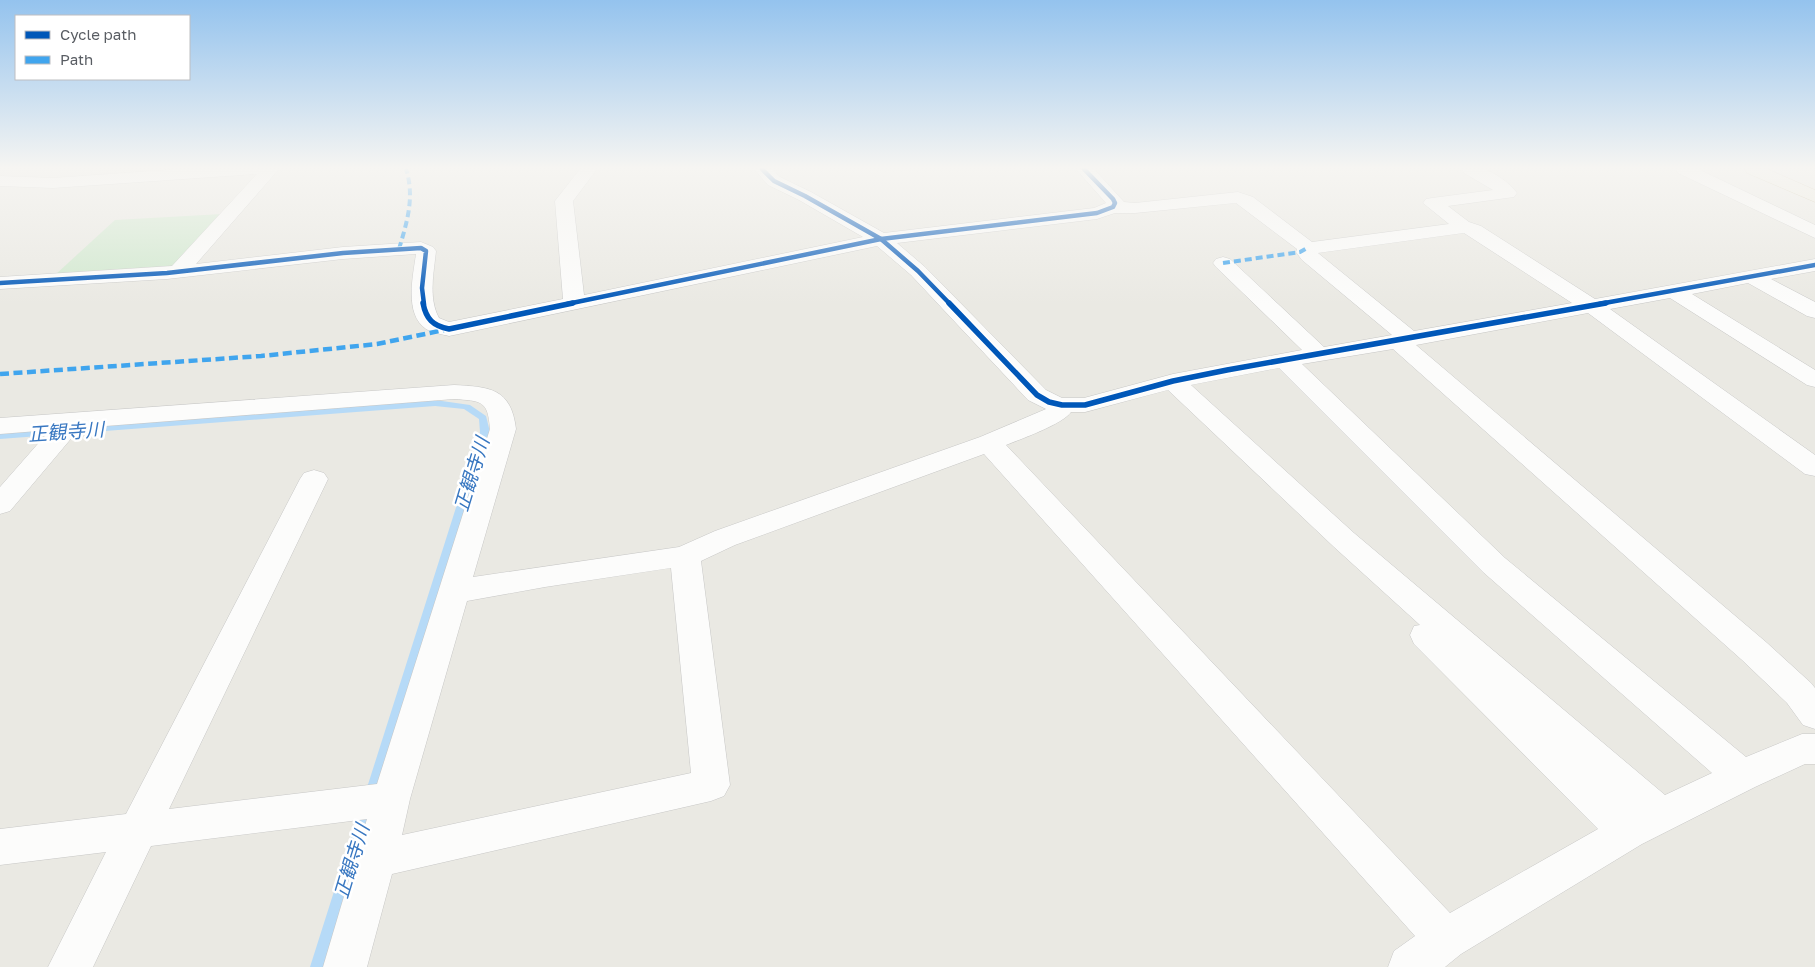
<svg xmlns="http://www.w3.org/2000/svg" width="1815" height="967" viewBox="0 0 1815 967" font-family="'Golos Text','Noto Sans JP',sans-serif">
	<rect width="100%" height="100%" fill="#eae9e3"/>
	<path fill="#d0e8ce" d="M222 214 178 265 167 269 55 275 115 220Z"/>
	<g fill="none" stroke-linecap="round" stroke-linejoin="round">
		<path fill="#b6daf7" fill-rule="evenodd" d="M435 400 470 405 486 416 490 432 326 967H310L480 432 479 419 464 409 435 406 0 439V433Z"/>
		<g stroke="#c7c7c6" stroke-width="1">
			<g id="minor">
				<path d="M181 169H279L196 264 343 247 421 242 433 247 436 251C434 272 428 298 439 318L449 322 563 299 555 201 580 169H597L573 201 584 295 863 237 799 200 768 185 754 169H772L780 177 811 192 884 233 1094 208 1106 203 1076 169H1094L1124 202 1135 203 1238 192 1253 197 1312 242 1449 224 1423 203 1426 199 1432 198 1493 190 1464 173 1462 169C1468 169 1477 168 1483 169 1494 172 1510 183 1517 193L1514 197 1448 206 1469 222 1481 226 1595 299 1815 259V271L1771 279 1815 302V318L1807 316 1748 283 1692 294 1815 370V387L1807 385 1670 298 1610 309 1815 455V476L1805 474 1588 313 1416 345 1766 642 1811 683 1815 688V729L1803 725 1787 703 1742 660 1393 349 1302 364 1505 558 1746 757 1802 734H1815V764H1805L1755 787 1642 844 1461 954 1445 967H1388L1394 951 1415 936 984 454 735 545 701 561 730 785 724 796 711 801 392 874 367 967H323L367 819 151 846 93 967H48L106 852 0 865V829L126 814 300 479 304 473 314 470 324 473 328 479 169 809 377 784 490 429C488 400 481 401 454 399L80 428 10 511 0 514V487L50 430 0 434V418L454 385C490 387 511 388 516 429L473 577 679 547 715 531 980 437 1046 409 1028 400 911 275 877 246 449 336C442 334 432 333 426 329 404 314 413 276 416 254L343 259 167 279 0 289V277L172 266 257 174 53 188 0 186V176L53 178ZM1236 203 1297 249 1296 252 1302 260 1392 335 1324 347 1230 259 1223 257 1216 259 1213 263 1216 267 1302 350 1173 374 1084 398H1062L1046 390 925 267 897 243 1097 219 1115 213H1135ZM1464 233 1572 303 1414 331 1318 253ZM1279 368 1483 572 1712 773 1665 795 1354 533 1191 385ZM1168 390 1334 547 1420 625 1414 626 1410 635 1414 644 1598 829 1450 913 1006 445C1021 439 1063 424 1071 412H1085ZM671 568 691 773 402 835 410 799 467 601 545 587Z"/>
				<path d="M1676 169H1698L1815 225V238L1678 173Z"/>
			</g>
		</g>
		<g stroke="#c2b490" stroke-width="1">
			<path id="highway" d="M1745 169H1767L1815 190V202L1747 173Z"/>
		</g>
		<use href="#minor" fill="#fcfcfb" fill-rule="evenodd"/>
		<use href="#highway" fill="#eeece0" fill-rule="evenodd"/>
		<g stroke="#40a5ee" stroke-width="4" stroke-dasharray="7 4" stroke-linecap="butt">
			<path d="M399 249C407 222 415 197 406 169"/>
			<path d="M1223 263 1300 252 1307 248"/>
		</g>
		<path stroke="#40a5ee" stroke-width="4.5" stroke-dasharray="9 4.5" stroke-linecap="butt" d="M0 374 261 356 377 344 444 330"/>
		<g stroke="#fff" stroke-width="6">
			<g id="cycleway-far1">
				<path d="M762 169 774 181 805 196 881 239 918 271 950 304"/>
				<path d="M0 283 167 273 343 253 421 248 426 251 422 288 424 304"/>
				<path d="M567 304 881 239 1097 213 1113 207 1115 203 1113 199 1084 169"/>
				<path d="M1599 304 1815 265"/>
			</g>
		</g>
		<g stroke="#fff" stroke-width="8">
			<g id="cycleway">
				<path d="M423 303C426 319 433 326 449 329L573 303"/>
				<path d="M949 303 1037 395 1049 402 1062 405H1085L1173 381 1227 370 1606 303"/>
			</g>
		</g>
		<use href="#cycleway-far1" stroke="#0057b8" stroke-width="4.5"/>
		<use href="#cycleway" stroke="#0057b8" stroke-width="5.5"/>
	</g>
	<linearGradient id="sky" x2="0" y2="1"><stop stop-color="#94c3ee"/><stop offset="0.55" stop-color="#f6f5f2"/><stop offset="1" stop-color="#f6f5f2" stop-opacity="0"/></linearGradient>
	<rect width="1815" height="305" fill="url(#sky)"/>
	<g text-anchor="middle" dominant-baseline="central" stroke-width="5" stroke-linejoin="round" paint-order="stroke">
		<g font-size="19" font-style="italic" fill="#3877c1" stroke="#fff">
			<text transform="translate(66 431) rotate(-4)">正観寺川</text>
			<text transform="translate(471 474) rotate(-73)">正観寺川</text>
			<text transform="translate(351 861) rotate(-73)">正観寺川</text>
		</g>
	</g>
	<rect x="15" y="15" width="175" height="65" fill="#ffffff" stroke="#bdbec1"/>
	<rect x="25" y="31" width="25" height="8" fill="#0057b8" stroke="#bdbec1"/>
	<text x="60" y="40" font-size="15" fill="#595d63">Cycle path</text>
	<rect x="25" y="56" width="25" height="8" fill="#40a5ee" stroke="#bdbec1"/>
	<text x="60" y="65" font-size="15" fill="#595d63">Path</text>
</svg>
